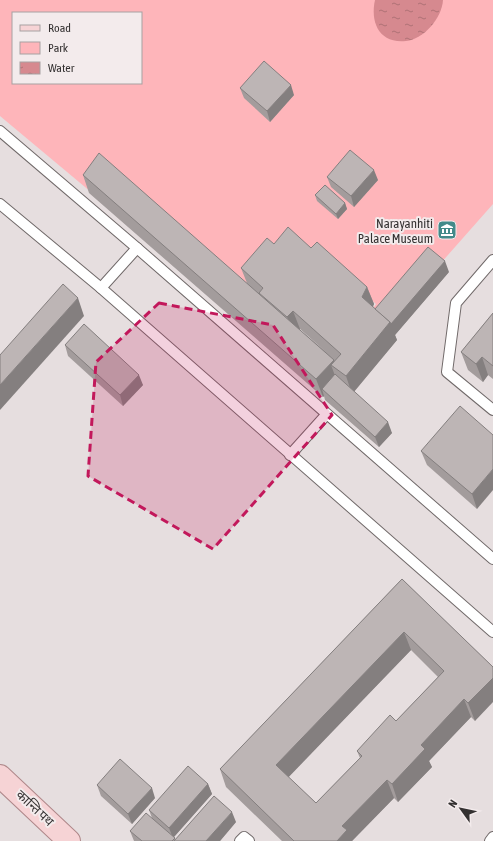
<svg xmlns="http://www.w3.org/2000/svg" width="493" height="841" viewBox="0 0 493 841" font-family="'Asap Condensed','Noto Sans Devanagari',sans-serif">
	<defs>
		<pattern id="water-ripples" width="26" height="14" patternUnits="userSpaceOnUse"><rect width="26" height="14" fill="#d6898f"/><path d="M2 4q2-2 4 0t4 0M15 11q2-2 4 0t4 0" fill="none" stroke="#ae7175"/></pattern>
	</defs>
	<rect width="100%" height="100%" fill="#e6dedf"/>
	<path fill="#feb5ba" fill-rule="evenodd" d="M0 0H493V204L440 264 375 321 369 314 376 304 325 259 249 285 91 192 0 116ZM13 13H141V83H13Z"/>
	<path fill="url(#water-ripples)" d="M375 0H443C442 18 424 39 406 41 379 44 370 22 375 0Z"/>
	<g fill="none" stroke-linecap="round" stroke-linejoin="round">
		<g stroke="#706969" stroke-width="12">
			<g id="service">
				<path d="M0 131 137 248 493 559"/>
				<path d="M0 204 101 288 493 632"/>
				<path d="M493 260 456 303 447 372 493 410"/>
				<path d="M101 288 137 248"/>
				<path d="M290 455 326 415"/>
				<path d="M240 841 244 837 249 841"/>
				<path d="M490 841 493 837"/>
			</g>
		</g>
		<g stroke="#ae8789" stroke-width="24">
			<path id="primary" d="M0 776 69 841"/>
		</g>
		<use href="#service" stroke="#fff" stroke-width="10"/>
		<use href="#primary" stroke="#f6d3d5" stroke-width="22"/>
	</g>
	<g fill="#a39c9c" fill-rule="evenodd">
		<path d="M240 88 294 95 270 122 244 98Z"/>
		<path d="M83 175 247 283 241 268 274 244 311 248 367 287 374 304 373 307 375 309 449 272 395 335 397 340 354 392 392 433 379 447 325 400 324 396 323 397 89 193ZM299 329H300L326 352Z"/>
		<path d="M327 177 378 180 354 207 331 187Z"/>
		<path d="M315 195 345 203 347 209 338 219 317 201Z"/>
		<path d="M493 313V379L488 375 483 382 468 370 461 352Z"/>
		<path d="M65 345 143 385 123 406 68 356Z"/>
		<path d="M493 435 477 509 427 465 421 451Z"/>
		<path d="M402 579 493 667 475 721 471 717 429 761 432 767 398 802 394 798 352 841H282L226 787 220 769ZM411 650 438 677 396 721 357 751 360 758 316 803 288 777Z"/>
		<path d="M208 784 212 794 174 837 175 839 236 822 220 841H134L130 831 152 818 149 810Z"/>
		<path d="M97 785 155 798 132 824 101 796Z"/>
	</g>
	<g fill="#847f7f">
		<path d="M291 85 294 95 270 122 267 111Z"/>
		<path d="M374 170 378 180 354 207 351 196Z"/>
		<path d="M345 203 347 209 338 219 336 214Z"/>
		<path d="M445 261 449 272 395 335 397 340 352 394 346 376 390 322Z"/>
		<path d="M367 287 374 304 368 315 362 297Z"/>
		<path d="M78 298 84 316 0 410V385Z"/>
		<path d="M293 311 300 329 294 335 287 317Z"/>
		<path d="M482 357 488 375 483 382 476 364Z"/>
		<path d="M334 360 338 370 331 365 337 381 322 389 324 396 323 397 316 379Z"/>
		<path d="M139 375 143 385 123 406 120 395Z"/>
		<path d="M388 422 392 433 379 447 375 437Z"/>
		<path d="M493 469V490L477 509 472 494Z"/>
		<path d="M404 632 411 650 283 783 276 765Z"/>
		<path d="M493 678V702L475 721 468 703Z"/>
		<path d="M464 699 471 717 429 761 432 767 398 802 392 784 421 745Z"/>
		<path d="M387 780 394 798 352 841H337L342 826Z"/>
		<path d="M208 784 212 794 173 838 169 828Z"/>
		<path d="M152 788 155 798 132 824 128 814Z"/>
		<path d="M232 812 236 822 220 841H206Z"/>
	</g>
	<g fill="#bdb5b5" stroke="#847f7f" fill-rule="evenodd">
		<path d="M264 61 291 85 267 111 240 88Z"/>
		<path d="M350 150 374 170 351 196 327 177Z"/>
		<path d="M99 153 334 360 316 379 83 175Z"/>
		<path d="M325 185 345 203 336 214 315 195Z"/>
		<path d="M288 227 311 248 317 242 367 287 362 297 390 322 346 376 331 365 341 354 293 311 287 317 259 293 263 288 241 268 267 238 274 244Z"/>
		<path d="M428 247 445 261 391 324 390 322 375 309Z"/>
		<path d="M63 284 78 298 0 385V355Z"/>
		<path d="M493 313V366L482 357 476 364 461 352Z"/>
		<path d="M84 324 139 375 120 395 65 345Z"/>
		<path d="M335 374 388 422 375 437 322 389Z"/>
		<path d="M460 406 493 435V469L472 494 421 451Z"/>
		<path d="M402 579 493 667V678L468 703 464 699 421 745 425 749 392 784 387 780 342 826 347 830 337 841H294L220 769ZM404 632 444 671 396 721 390 715 357 751 362 756 316 803 276 765Z"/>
		<path d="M120 759 152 788 128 814 97 785Z"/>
		<path d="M188 766 208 784 169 828 149 810Z"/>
		<path d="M214 796 232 812 206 841H174Z"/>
		<path d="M146 813 175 838 172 841H142L130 831Z"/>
	</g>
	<path fill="#c2185b" fill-opacity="0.2" stroke="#c2185b" stroke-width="3" stroke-dasharray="8 5" stroke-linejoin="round" d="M159 303 273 325 332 415 213 549 88 476 96 362Z"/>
	<defs>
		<g id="museum-square" transform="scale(1)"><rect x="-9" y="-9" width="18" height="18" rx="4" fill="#428a8a" stroke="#f3ebec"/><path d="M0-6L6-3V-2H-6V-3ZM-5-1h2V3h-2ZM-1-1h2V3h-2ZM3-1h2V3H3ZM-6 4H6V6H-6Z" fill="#fff"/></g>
	</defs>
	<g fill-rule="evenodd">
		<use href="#museum-square" x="447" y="230"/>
	</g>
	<g text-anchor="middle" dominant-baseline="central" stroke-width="4" stroke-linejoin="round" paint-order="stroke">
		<g font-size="13" fill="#343131" stroke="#f3ebec" text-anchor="end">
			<text x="433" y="223">Narayanhiti<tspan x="433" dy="15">Palace Museum</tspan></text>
		</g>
		<g font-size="13" fill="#343131" stroke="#f3ebec">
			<text transform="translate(35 808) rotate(43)">कान्ति पथ</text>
		</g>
	</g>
	<rect x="12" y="12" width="130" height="72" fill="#f3ebec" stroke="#a7a1a1"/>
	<rect x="20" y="25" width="20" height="6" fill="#f6d3d5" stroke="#a7a1a1"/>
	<text x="48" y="32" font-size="12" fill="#343131">Road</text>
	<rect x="20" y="42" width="20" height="12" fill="#feb5ba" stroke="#a7a1a1"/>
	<text x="48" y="52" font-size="12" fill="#343131">Park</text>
	<rect x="20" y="62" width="20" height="12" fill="url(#water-ripples)" stroke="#a7a1a1"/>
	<text x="48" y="72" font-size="12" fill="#343131">Water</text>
	<g transform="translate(461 809) rotate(303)" stroke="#f3ebec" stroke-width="3" paint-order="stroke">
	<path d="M0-3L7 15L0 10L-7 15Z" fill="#343131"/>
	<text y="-6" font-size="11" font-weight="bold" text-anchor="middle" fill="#343131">N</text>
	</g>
</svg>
